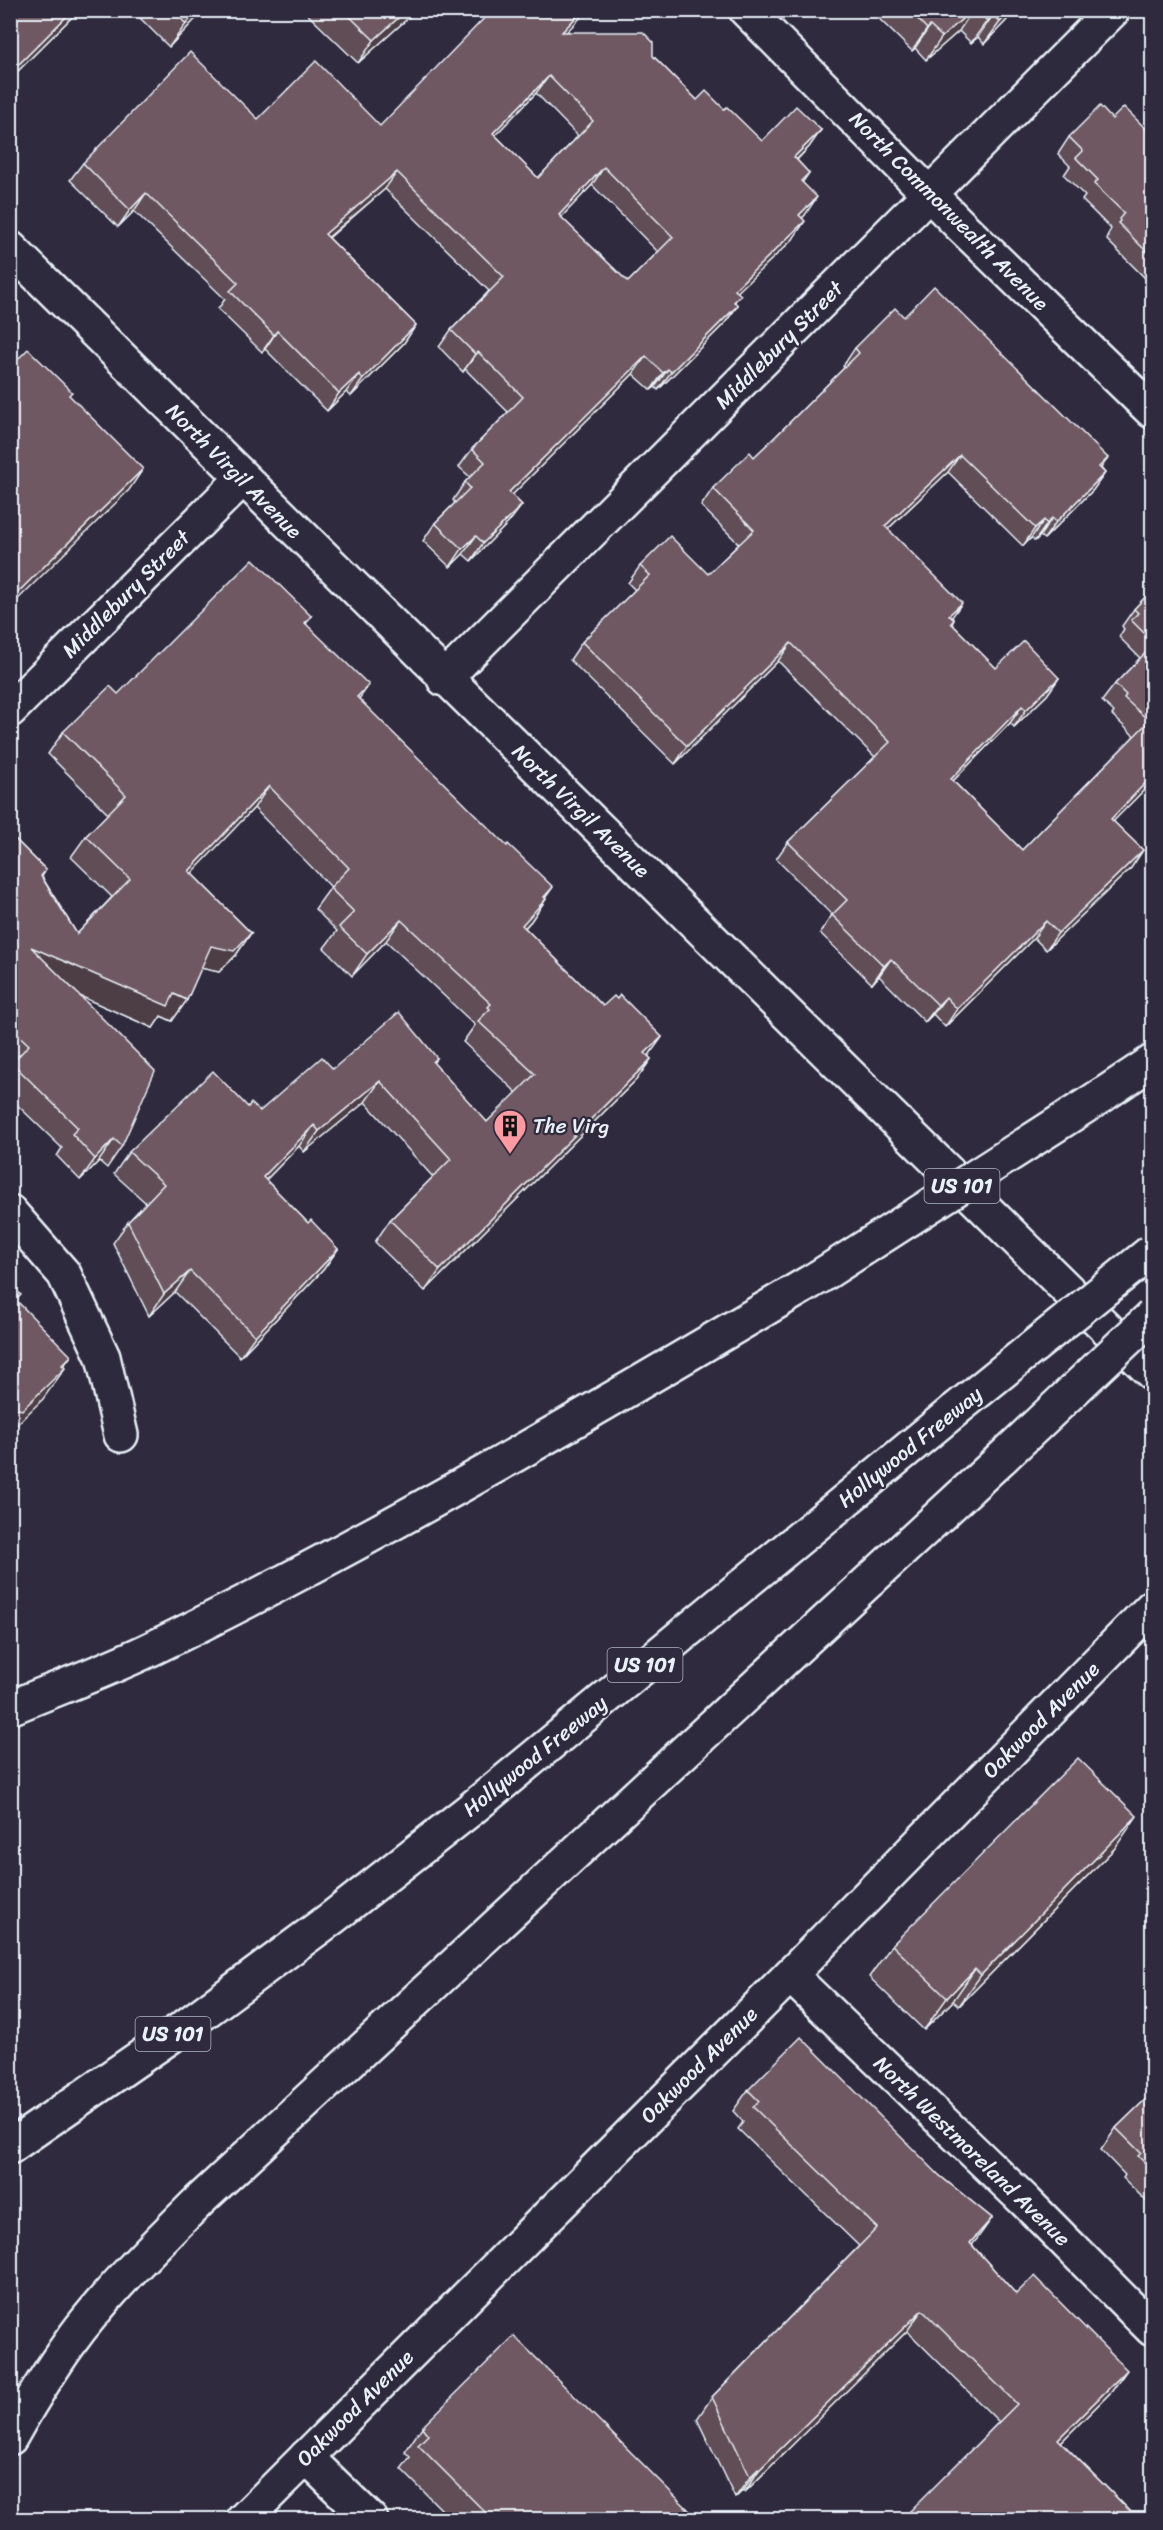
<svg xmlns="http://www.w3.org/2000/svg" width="1163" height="2530" viewBox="0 0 1163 2530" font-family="Sriracha,sans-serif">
	<rect width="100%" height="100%" fill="#2f2a3d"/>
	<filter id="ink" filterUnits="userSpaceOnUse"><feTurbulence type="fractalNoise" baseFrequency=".0167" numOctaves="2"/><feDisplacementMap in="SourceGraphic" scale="12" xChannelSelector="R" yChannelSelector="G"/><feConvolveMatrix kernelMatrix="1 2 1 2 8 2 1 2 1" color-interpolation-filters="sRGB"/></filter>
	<g filter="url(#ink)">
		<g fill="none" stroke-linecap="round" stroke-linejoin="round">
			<g stroke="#e8f1f8" stroke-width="38">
				<g id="minor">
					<path d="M746 10 959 224 1152 411"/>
					<path d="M444 679 1113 10"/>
					<path d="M10 710 242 479"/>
					<path d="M10 1212 64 1274 103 1357 121 1435"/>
					<path d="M790 1975 1025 2201 1152 2329"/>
					<path d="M306 2457 371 2520"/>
					<path d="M243 2520 790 1975 1152 1607"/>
				</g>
			</g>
			<g stroke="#e8f1f8" stroke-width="38">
				<path id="major" d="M10 248C389 625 772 998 1152 1373"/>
			</g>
			<g stroke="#e8f1f8" stroke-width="38">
				<g id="highway">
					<path d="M1104 1094 1152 1062"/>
					<path d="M10 1708C60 1687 111 1669 159 1645 386 1534 603 1405 819 1277"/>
					<path d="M10 2147 187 2025 332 1918 471 1809 955 1410"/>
					<path d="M10 2438C31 2401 54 2363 80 2329 116 2283 158 2242 199 2201L1003 1457"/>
				</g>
			</g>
			<use href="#minor" stroke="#2f2a3d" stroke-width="33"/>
			<use href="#major" stroke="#2f2a3d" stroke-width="33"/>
			<use href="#highway" stroke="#2f2a3d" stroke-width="33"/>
			<g stroke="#e8f1f8" stroke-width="38" stroke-linecap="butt">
				<g id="highway-bridge">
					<path d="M819 1277 1104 1094"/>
					<path d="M955 1410 1152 1251"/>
					<path d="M1003 1457 1152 1316"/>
				</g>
			</g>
			<use href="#highway-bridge" stroke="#2f2a3d" stroke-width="33"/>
		</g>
		<g fill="#604d54" stroke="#e8f1f8" stroke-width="1.5" fill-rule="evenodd">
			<path d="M10 10H79L10 79Z"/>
			<path d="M132 10H204L169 47Z"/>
			<path d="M303 10H417L358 63Z"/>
			<path d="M870 10H1014L1006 21 984 44 978 37 971 43 959 31 926 60 915 48 912 51Z"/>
			<path d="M567 32 653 56 697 100 724 109 762 141 821 130 809 147 797 160 809 173 802 183 805 215 802 218 793 239 737 292 735 303 738 305 725 323 658 390 655 387 651 390 633 374 512 495 522 505 509 522 471 561 463 554 450 567 423 541 435 523 455 503 453 500 465 482 470 477 459 467 472 449 508 412 465 369 463 372 439 347 451 330 489 291 385 189 329 238 416 325 404 343 351 396 346 392 327 411 265 349 262 352 218 309 225 299 134 211 118 227 70 180 83 163 258 119 380 126ZM536 93 578 136 538 178 495 135ZM592 185 658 252 628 282 561 217Z"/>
			<path d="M1112 119 1152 135V280L1149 282 1107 240 1108 237 1107 236 1111 229 1082 200 1085 196 1064 175 1070 166 1058 154 1069 137Z"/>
			<path d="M904 317 1108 458 1101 468 1105 473 1093 490 1044 539 1040 536 1035 541 1031 538 1023 546 948 472 888 529 954 620 952 624 996 668 1059 678 1047 695 1014 727 1010 723 953 781 1022 850 1134 736 1112 715 1114 712 1102 701 1115 684 1140 658 1119 637 1124 629 1122 626 1134 609 1152 590V799L1144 790 1113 821 1143 850 1131 868 1046 950 1034 938 945 1027 933 1014 925 1022 879 976 872 984 820 933 832 915 776 859 788 842 875 757 778 661 675 764 570 660 582 642 635 590 628 583 640 566 708 574 739 544 701 506 713 488 754 457 776 436 844 368 843 366 855 348Z"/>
			<path d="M311 616 306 624 359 699 546 899 531 921 525 928 603 1006 662 1037 648 1056 651 1059 636 1080 425 1291 375 1242 390 1220 433 1177 365 1102 304 1152 299 1146 266 1180 308 1223 338 1249 323 1270 240 1357 175 1292 149 1316 113 1243 128 1222 146 1203 114 1174 129 1152 248 1107 260 1111 333 1069 437 1058 433 1063 487 1122 517 1093 463 1042 475 1025 386 941 352 976 324 948 337 931 315 909 331 887 254 808 191 873 251 933 236 955 219 972 201 968 187 1000 172 1021 161 1016 153 1028 80 996 122 1146 107 1168 99 1161 80 1180 57 1156 62 1148 10 1098V834L46 870 42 877 77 934 112 897 71 857 86 836 108 814 48 754 63 732 118 694Z"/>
			<path d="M1115 1848 959 2006 953 2001 924 2030 869 1977 892 1945Z"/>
			<path d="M748 2090 940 2176 992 2218 972 2245 1016 2294 1112 2391 1061 2442 1139 2520H902L999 2422 907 2331 745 2492 743 2490 735 2498 697 2419 712 2397 859 2246 738 2129 743 2122 733 2111Z"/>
			<path d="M1152 2093V2201V2200L1148 2203 1123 2178 1125 2175 1101 2150 1116 2128Z"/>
			<path d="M422 2427 699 2520H452L401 2469 410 2457 405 2452Z"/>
		</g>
		<g fill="#4e3e45" stroke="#e8f1f8" stroke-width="1.5">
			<path d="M73 10H79L10 79V75L17 66Z"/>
			<path d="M198 10H204L169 47 186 24Z"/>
			<path d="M407 10H417L358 63 374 40Z"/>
			<path d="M583 10H588L549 50 562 32Z"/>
			<path d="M972 10H973L959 31 926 60 942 37Z"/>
			<path d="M1011 10H1014L1006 21 984 44 1000 22Z"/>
			<path d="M993 15 978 37 971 43 987 21Z"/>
			<path d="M930 26 915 48 912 51 927 29Z"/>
			<path d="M549 76 536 93 481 150 493 133Z"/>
			<path d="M821 130 809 147 782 174 794 157Z"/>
			<path d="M604 167 592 185 547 232 559 215Z"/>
			<path d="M397 172 385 189 312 251 325 234Z"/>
			<path d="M146 193 134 211 118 227 130 210Z"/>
			<path d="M817 197 805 215 787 233 799 215Z"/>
			<path d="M805 221 793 239 725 304 737 287Z"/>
			<path d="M738 305 725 323 658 390 671 372Z"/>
			<path d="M416 325 404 343 351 396 363 379Z"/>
			<path d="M277 331 265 349 262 352 274 335Z"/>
			<path d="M478 352 465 369 463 372 475 354Z"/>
			<path d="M646 356 633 374 497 510 509 492Z"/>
			<path d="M668 369 655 387 651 390 663 373Z"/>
			<path d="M359 374 346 392 327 411 339 393Z"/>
			<path d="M960 455 948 472 873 543 885 526Z"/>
			<path d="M143 469 129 490 10 607V600Z"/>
			<path d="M1105 473 1093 490 1044 539 1056 522Z"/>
			<path d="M522 505 509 522 471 561 483 543Z"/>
			<path d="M1052 518 1040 536 1035 541 1047 524Z"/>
			<path d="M1044 520 1031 538 1023 546 1035 528Z"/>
			<path d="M476 536 463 554 450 567 462 549Z"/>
			<path d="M962 603 950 620 949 615Z"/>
			<path d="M791 643 778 661 675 764 687 746Z"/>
			<path d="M1059 678 1047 695 1014 727 1026 710Z"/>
			<path d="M369 685 354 706 357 697Z"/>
			<path d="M1022 706 1010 723 938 796 951 779Z"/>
			<path d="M1152 776 1144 790 1099 836 1111 819Z"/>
			<path d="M269 786 254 808 174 892 189 871Z"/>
			<path d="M1143 850 1131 868 1046 950 1058 933Z"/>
			<path d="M553 887 538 908 546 899 531 921 507 946 522 925Z"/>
			<path d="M401 920 386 941 352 976 367 954Z"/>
			<path d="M1046 921 1034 938 945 1027 957 1009Z"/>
			<path d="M251 933 236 955 219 972 196 967 211 946Z"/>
			<path d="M31 947 174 994 187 1000 172 1021 161 1016 153 1028 16 968Z"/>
			<path d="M891 959 879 976 872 984 884 966Z"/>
			<path d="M946 997 933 1014 925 1022 938 1005Z"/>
			<path d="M662 1037 647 1058 645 1053Z"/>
			<path d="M651 1059 636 1080 425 1291 440 1270Z"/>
			<path d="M380 1081 365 1102 304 1152 319 1131Z"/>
			<path d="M314 1125 299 1146 248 1198 263 1177Z"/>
			<path d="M114 1139 99 1161 80 1180 95 1159Z"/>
			<path d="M338 1249 323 1270 240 1357 255 1336Z"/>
			<path d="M190 1271 175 1292 149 1316 164 1294Z"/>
			<path d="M71 1356 57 1375 65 1368 43 1399 10 1431 11 1412Z"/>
			<path d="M1137 1816 1115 1848 959 2006 981 1975Z"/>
			<path d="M975 1969 953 2001 924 2030 947 1998Z"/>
			<path d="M992 2218 977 2239 955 2265 970 2243Z"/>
			<path d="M922 2310 907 2331 745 2492 759 2470Z"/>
			<path d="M1127 2370 1112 2391 1043 2460 1058 2439Z"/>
			<path d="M758 2469 743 2490 735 2498 750 2477Z"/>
		</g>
		<g fill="#705962" stroke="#e8f1f8" stroke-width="1.5" fill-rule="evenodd">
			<path d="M10 10H73L17 66 10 60Z"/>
			<path d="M172 10H198L186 24Z"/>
			<path d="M343 10H407L374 40Z"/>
			<path d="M492 10H583L562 32H643L653 42V56L697 100 706 91 724 109 727 107 762 141 796 106 821 130 794 157 809 173 801 181 817 197 799 215 805 221 737 287 735 290 741 295 734 302 738 305 671 372 668 369 663 373 646 356 509 492 522 505 483 543 476 536 462 549 435 523 470 488 465 482 485 462 472 449 523 397 478 352 475 354 451 330 504 277 397 172 325 234 416 325 363 379 359 374 339 393 277 331 274 335 230 291 238 283 146 193 130 210 83 163 190 52 258 119 316 61 380 126ZM549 76 593 121 538 178 493 133ZM604 167 673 237 628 282 559 215Z"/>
			<path d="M909 10H972L942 37 930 26 927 29Z"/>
			<path d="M977 10H1011L1000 22 993 15 987 21Z"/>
			<path d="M1100 106 1112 119 1124 107 1152 135V257L1118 223 1120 221 1119 219 1124 213 1094 184 1098 180 1076 158 1083 151 1069 137Z"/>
			<path d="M934 286 1108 458 1099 467 1105 473 1056 522 1052 518 1047 524 1044 520 1035 528 960 455 885 526 962 603 949 615 954 620 951 623 996 668 1024 641 1059 678 1026 710 1022 706 951 779 1022 850 1149 721 1124 698 1126 695 1115 684 1152 646V776L1111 819 1143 850 1058 933 1046 921 957 1009 946 997 938 1005 891 959 884 966 832 915 847 900 788 842 890 742 791 643 687 746 582 642 650 575 640 566 670 536 708 574 754 530 713 488 750 452 754 457 776 436 859 353 855 348 895 308 904 317Z"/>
			<path d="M28 349 72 392 69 395 143 469 10 600V352L18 359Z"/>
			<path d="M253 559 311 616 305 623 369 685 357 697 507 846 508 844 553 887 544 897 546 899 522 925 603 1006 614 996 617 999 620 995 662 1037 645 1053 651 1059 440 1270 390 1220 451 1159 380 1081 319 1131 314 1125 263 1177 308 1223 311 1220 338 1249 255 1336 190 1271 164 1294 128 1222 164 1184 129 1152 213 1071 248 1107 251 1103 260 1111 322 1057 333 1069 399 1012 437 1058 433 1062 487 1122 535 1074 478 1021 490 1009 488 1007 491 1004 401 920 367 954 339 927 354 912 330 888 349 868 269 786 189 871 251 933 234 951 211 946 187 1000 174 994 168 1006 31 947 155 1071 122 1146 114 1139 95 1159 72 1134 78 1128 12 1063 29 1045 10 1027V834L46 870 41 876 77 934 130 879 86 836 126 795 63 732 110 686 118 694Z"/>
			<path d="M1152 590V641L1131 620 1138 613 1134 609Z"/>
			<path d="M10 1284 21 1295 16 1300 71 1356 62 1365 65 1368 22 1410 15 1408 11 1412Z"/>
			<path d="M1078 1758 1137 1816 981 1975 975 1969 947 1998 892 1945Z"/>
			<path d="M801 2037 940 2176 992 2218 970 2243 1016 2294 1034 2276 1127 2370 1058 2439 1139 2520H906L904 2517 1017 2404 922 2310 759 2470 758 2469 750 2477 712 2397 877 2228 753 2107 759 2101 748 2090Z"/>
			<path d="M1152 2093V2170L1138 2156 1141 2153 1116 2128Z"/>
			<path d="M514 2336 699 2520H493L418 2445 428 2435 422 2427Z"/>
		</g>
	</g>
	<defs>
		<g id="building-pin" transform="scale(1.725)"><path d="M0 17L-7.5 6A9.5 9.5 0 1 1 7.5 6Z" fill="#ff9aa2" stroke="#2f2a3d"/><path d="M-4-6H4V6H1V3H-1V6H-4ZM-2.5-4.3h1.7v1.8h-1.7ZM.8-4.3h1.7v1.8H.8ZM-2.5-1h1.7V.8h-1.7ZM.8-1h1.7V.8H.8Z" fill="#111"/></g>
	</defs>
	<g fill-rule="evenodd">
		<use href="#building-pin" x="510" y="1126"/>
	</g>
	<g text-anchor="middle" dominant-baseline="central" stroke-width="4.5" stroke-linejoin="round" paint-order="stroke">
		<g fill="#2f2a3d" stroke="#b0b5c0" stroke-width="1.5">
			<rect x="924.5" y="1169" width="75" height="34" rx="4.5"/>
			<rect x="607.5" y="1648" width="75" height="34" rx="4.5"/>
			<rect x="135.5" y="2017" width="75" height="34" rx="4.5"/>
		</g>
		<g font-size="20" font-weight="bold" fill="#e8f1f8">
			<text x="962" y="1186">US 101</text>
			<text x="645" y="1665">US 101</text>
			<text x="173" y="2034">US 101</text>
		</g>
		<g font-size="21" fill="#e8f1f8" stroke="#2f2a3d">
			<text transform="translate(949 211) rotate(45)">North Commonwealth Avenue</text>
			<text transform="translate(779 345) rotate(-45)">Middlebury Street</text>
			<text transform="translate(234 471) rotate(45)">North Virgil Avenue</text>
			<text transform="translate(126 594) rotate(-45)">Middlebury Street</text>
			<text transform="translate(581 811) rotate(44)">North Virgil Avenue</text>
			<text transform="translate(910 1447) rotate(-39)">Hollywood Freeway</text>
			<text transform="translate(1041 1720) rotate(-45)">Oakwood Avenue</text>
			<text transform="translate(535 1756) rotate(-39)">Hollywood Freeway</text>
			<text transform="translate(699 2065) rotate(-45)">Oakwood Avenue</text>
			<text transform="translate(972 2151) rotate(44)">North Westmoreland Avenue</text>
			<text transform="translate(355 2408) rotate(-45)">Oakwood Avenue</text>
		</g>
		<g font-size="21" fill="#e8f1f8" stroke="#2f2a3d" text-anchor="start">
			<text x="533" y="1126">The Virg</text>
		</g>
	</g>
	<rect width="1163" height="2530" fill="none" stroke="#2f2a3d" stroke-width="36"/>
	<rect x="18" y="18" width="1127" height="2494" fill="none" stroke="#e8f1f8" stroke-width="2" filter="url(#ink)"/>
</svg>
